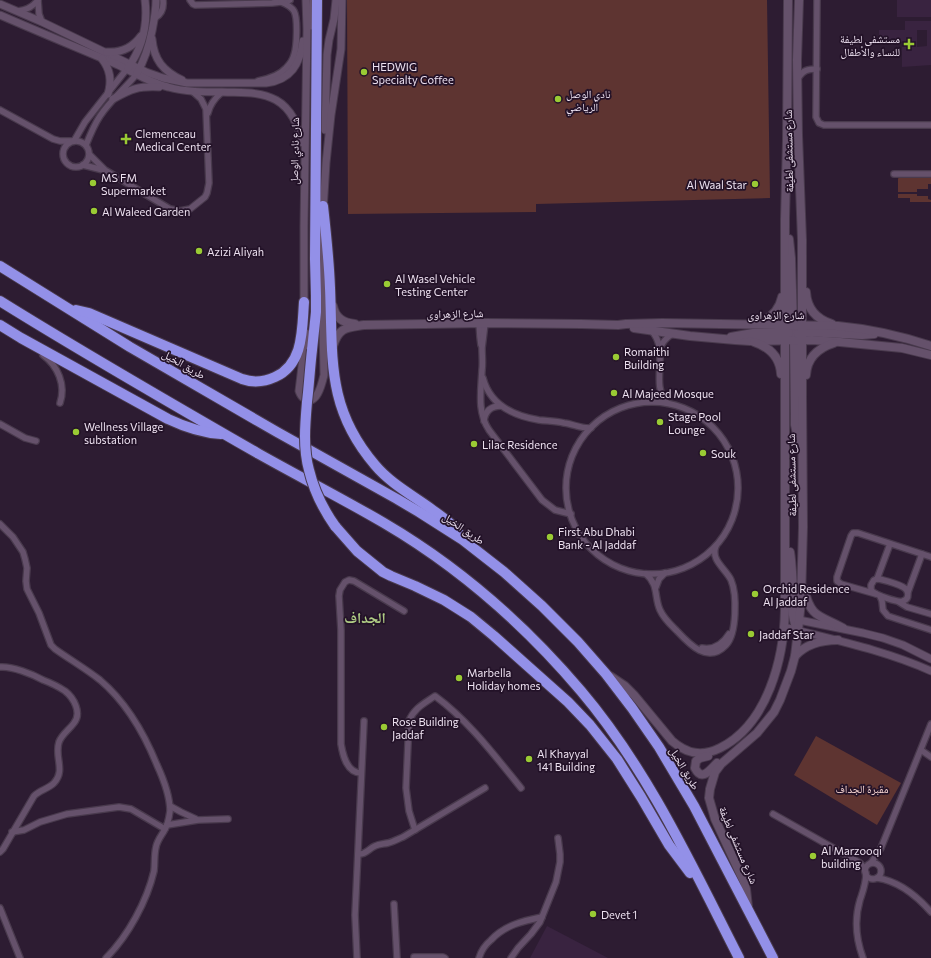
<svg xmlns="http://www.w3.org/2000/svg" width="931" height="958" viewBox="0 0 931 958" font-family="Commissioner,'Noto Naskh Arabic',sans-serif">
	<rect width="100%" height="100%" fill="#2d1c32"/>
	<g fill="#392340" fill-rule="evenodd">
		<rect x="897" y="0" width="34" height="17"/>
		<path d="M905 21H931V65L902 67V42H879V30H905ZM917 30H927V46L917 47Z"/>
		<path d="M547 926 608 958H530Z"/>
	</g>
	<g fill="#5e3431">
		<path d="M347 0H767L770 198 536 204V212L348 214Z"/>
		<path d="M931 176V184H928V189H917V192H898V179L899 177Z"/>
		<path d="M898 194H917V196H928V199L931 200V202H910V198H898Z"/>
		<path d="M816 736 901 783 877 825 794 775Z"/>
	</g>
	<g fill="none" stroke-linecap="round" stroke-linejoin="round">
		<g stroke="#493a4d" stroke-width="8">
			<g id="minor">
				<path d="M38 0 39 14 42 22"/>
				<path d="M190 0 193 4 195 5 272 3 281 2 290 0"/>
				<path d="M817 0 816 117 819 123 824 125H931"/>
				<path d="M18 11C27 10 33 7 38 0"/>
				<path d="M155 18C162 14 164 8 163 0"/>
				<path d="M798 78C803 70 808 69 817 69"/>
				<path d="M258 81C268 79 279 76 286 68 290 64 293 59 294 55 297 46 298 18 294 11 291 6 286 4 281 2"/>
				<path d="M0 110 53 139 60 141H72"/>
				<path d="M208 113C210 104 215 98 222 92"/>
				<circle cx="76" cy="154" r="13"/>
				<path d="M74 141 85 122 126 70"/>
				<path d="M86 145C90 135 94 125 100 116 110 101 124 89 136 75"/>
				<path d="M90 155 105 170 170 209 180 211 190 209 205 197 207 193 209 183 206 109 201 99 192 91"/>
				<path d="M83 165 103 170"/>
				<path d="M894 174H931"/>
				<path d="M479 323 480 337 481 345"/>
				<path d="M485 323C484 332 483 340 482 348 482 355 483 363 482 370 481 391 477 412 489 430L542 500 555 510 571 514"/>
				<path d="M651 330C671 351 649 383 667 403"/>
				<path d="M660 349C662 342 666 338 672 334"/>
				<path d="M43 355C58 366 66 385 60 403"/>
				<path d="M483 378C490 405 514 416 539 420 547 421 556 421 564 423 573 424 582 429 591 428"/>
				<circle cx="652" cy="488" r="86"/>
				<path d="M484 421C485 411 491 406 501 406"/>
				<path d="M0 424 25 438 36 441"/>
				<path d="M0 524 13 537 23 552 25 559 27 568 26 581 27 589 39 613 51 645 55 649C69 659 86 669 100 680 126 702 144 733 157 765 163 778 170 796 170 811 169 818 168 825 164 831 161 836 157 841 156 847 154 855 155 863 154 871 147 901 128 936 106 958"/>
				<path d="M646 574C659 585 654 597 660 610 664 619 671 625 677 631 690 645 708 664 726 645 737 634 737 594 731 580 726 569 710 560 716 546"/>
				<path d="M877 579H879C887 581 896 583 903 587 909 590 910 599 903 601 898 603 875 595 871 590V585L874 580Z"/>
				<path d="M877 579 890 544"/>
				<path d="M656 587 659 579 665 573"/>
				<path d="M908 592 922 554"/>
				<path d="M876 594 841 584 837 581V577L851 536 853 533H858L931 557"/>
				<path d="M880 596 882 601 883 610 888 616 931 630"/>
				<path d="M899 602 907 607 931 614"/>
				<path d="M702 648C714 650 723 644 729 634"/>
				<path d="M0 667C12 666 32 674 43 680 51 683 59 687 65 691 74 698 82 713 74 723 69 730 62 734 59 742 54 757 66 770 54 783 48 789 40 790 34 796L3 849 0 852"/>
				<path d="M921 750 931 757"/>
				<path d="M361 773C347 773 343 756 341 744V630L339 596 340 590 345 582 349 580 354 581 404 611"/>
				<path d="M170 806 181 812 196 819"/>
				<path d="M773 814 860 863 864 868 865 871"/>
				<path d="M167 825 198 820 228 819"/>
				<path d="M415 830 409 811 406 788 409 721C414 708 425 703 435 696 469 721 495 756 521 788"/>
				<path d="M12 832 24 830 40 822 67 814 119 807 131 809 165 829"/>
				<path d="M358 854C366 855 368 849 375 846 379 844 384 844 388 843 393 842 398 839 403 837L485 788"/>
				<circle cx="873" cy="871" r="8"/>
				<path d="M871 863 881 848 931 724"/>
				<path d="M877 878C899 881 916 895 931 912"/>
				<path d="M394 904 397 958"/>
				<path d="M0 908 20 958"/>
				<path d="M414 957H443L445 958"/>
				<path d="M357 958 355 915 364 721"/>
				<path d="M479 958C481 951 485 945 491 940 505 925 523 921 542 917"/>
				<path d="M511 958 518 948 531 934 540 922 556 882 560 862V854L558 838"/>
				<path d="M863 958C856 939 854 920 860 900 863 891 866 884 866 873"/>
			</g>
		</g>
		<g stroke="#493a4d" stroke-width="9">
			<g id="tertiary">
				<path d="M0 4 42 22 146 72 163 78 187 83H266C291 80 300 64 303 41"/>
				<path d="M0 15C39 32 78 48 118 65 135 73 150 83 168 87 185 92 204 92 222 92 241 93 259 91 276 100 292 109 298 126 303 143"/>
				<path d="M311 26 313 0"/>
				<path d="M152 39C154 60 163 71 182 80"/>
				<path d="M107 52C121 53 133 47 141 36"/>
				<path d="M102 59C110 69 112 81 108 94"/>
				<path d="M128 68C142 48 148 24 145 0"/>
				<path d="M137 73C145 59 149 46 152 31 154 21 156 11 156 0"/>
				<path d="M113 99C131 89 138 86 159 87"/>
				<path d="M325 130 327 55 329 40 334 19 336 0"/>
				<path d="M323 211 326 163 331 115 341 49 342 0"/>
				<path d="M304 305V226L307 29 306 0"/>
				<path d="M306 333 299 391C300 394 301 397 305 399 317 406 322 383 324 375L321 229"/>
				<path d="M794 619 863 633 883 638 903 645 931 659"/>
				<path d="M784 627C834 640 884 650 931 671"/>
			</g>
		</g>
		<g stroke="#493a4d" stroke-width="10">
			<g id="secondary">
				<path d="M789 239 791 258 793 322 795 329"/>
				<path d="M806 292C807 309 816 319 832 324"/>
				<path d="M333 306C335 318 344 323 355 324"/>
				<path d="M757 323C770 319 779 311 782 297"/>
				<path d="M785 325 791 332 794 340 795 415V425L798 439"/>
				<path d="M634 328 690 336 735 340 750 341 812 340 840 342 902 348 931 355"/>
				<path d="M798 334 805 332 862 335 874 334"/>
				<path d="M731 337 753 333H789"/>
				<path d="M754 342C769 347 780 357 781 374"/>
				<path d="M333 346C339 327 346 328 364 325L485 323 581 324 618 325 626 324 662 323 838 326C870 329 901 336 931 346"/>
				<path d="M806 375C807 358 818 348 834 343"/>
				<path d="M790 552C792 564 792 575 793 587 793 603 790 616 798 631"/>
				<path d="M804 589C811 619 820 615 843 628"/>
				<path d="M795 656C807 643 822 640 838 640"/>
				<path d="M610 676 625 686 634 695 672 741C687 754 702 757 720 748 768 724 784 658 785 609V219L787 140 788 0"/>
				<path d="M708 756 700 758 696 761 695 768C702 782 710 770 717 763"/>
				<path d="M748 907 746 889 744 882 715 819 709 798 710 789 715 772 721 764 757 733 774 712 780 700 791 671 795 656 798 631 801 601 803 527 802 395V240L798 135 797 60 799 0"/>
			</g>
		</g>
		<g stroke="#493a4d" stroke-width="12">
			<g id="motorway">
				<path d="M323 206C326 233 329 261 330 288 333 358 326 408 375 465 390 483 412 495 430 508 442 517 454 524 461 537"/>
				<path d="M0 266 130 347 277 432 397 499 419 512 463 540 504 572 542 606 578 642 606 674 632 708 659 747 694 806 773 958"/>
				<path d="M0 301C85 354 172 404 259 454 300 477 343 499 384 523 459 567 525 625 581 691 648 770 692 866 739 958"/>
				<path d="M76 310 89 313 242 379C253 383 264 382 275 377 304 364 302 329 304 302"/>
				<path d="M0 325 21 338 168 419C185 427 202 433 221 434"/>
				<path d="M312 350 316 312V296L315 259 317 0"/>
				<path d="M335 526 357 551 383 572 391 576 415 586 444 600 471 617 494 636 568 702 590 725 617 759 641 797 669 845 690 873"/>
			</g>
		</g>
		<use href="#minor" stroke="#65516b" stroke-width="5.5"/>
		<use href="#tertiary" stroke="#65516b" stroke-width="7"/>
		<use href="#secondary" stroke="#65516b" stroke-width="8"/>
		<use href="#motorway" stroke="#9390e8" stroke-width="10"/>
		<g stroke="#493a4d" stroke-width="12" stroke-linecap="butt">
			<path id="motorway-bridge" d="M312 350C310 367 309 385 307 402 305 425 303 448 309 470 314 491 323 509 335 526"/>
		</g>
		<use href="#motorway-bridge" stroke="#9390e8" stroke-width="10"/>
	</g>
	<g fill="#9acb34" stroke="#231228" stroke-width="1.5">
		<path d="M907 38h4v4h4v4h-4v4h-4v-4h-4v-4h4z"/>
		<circle cx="364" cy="72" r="4"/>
		<circle cx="558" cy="99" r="4"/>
		<path d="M124 133h4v4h4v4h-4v4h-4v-4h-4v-4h4z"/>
		<circle cx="93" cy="183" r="4"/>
		<circle cx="755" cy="184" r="4"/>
		<circle cx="94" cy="211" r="4"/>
		<circle cx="199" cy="251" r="4"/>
		<circle cx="387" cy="284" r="4"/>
		<circle cx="616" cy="357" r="4"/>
		<circle cx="614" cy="393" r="4"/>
		<circle cx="660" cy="422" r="4"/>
		<circle cx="76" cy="432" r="4"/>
		<circle cx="474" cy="444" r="4"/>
		<circle cx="703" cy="453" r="4"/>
		<circle cx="550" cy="537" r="4"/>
		<circle cx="755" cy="594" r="4"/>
		<circle cx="751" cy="634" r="4"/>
		<circle cx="459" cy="678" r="4"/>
		<circle cx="384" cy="727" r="4"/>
		<circle cx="529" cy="759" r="4"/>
		<circle cx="813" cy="856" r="4"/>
		<circle cx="593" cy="914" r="4"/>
	</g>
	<g text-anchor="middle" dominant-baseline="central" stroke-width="3.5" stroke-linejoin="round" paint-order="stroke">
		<g font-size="11" fill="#ede1f0" stroke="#231228" text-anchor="start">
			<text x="900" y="38" text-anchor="end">مستشفى لطيفة<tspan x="900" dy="13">للنساء والأطفال</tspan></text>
			<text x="372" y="66">HEDWIG<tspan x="372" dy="13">Specialty Coffee</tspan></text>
			<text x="566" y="93">نادي الوصل<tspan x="566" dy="13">الرياضي</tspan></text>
			<text x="135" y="133">Clemenceau<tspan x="135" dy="13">Medical Center</tspan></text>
			<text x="101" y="177">MS FM<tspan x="101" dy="13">Supermarket</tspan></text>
			<text x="747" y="184" text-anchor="end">Al Waal Star</text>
			<text x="102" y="211">Al Waleed Garden</text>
			<text x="207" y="251">Azizi Aliyah</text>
			<text x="395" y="278">Al Wasel Vehicle<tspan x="395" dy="13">Testing Center</tspan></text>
			<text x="624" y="351">Romaithi<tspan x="624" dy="13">Building</tspan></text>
			<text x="622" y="393">Al Majeed Mosque</text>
			<text x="668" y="416">Stage Pool<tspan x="668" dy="13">Lounge</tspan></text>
			<text x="84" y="426">Wellness Village<tspan x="84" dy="13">substation</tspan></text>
			<text x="482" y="444">Lilac Residence</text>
			<text x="711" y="453">Souk</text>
			<text x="558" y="531">First Abu Dhabi<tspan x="558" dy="13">Bank - Al Jaddaf</tspan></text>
			<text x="763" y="588">Orchid Residence<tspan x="763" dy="13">Al Jaddaf</tspan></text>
			<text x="759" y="634">Jaddaf Star</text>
			<text x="467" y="672">Marbella<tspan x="467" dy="13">Holiday homes</tspan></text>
			<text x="392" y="721">Rose Building<tspan x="392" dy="13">Jaddaf</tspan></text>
			<text x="537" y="753">Al Khayyal<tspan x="537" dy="13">141 Building</tspan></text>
			<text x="821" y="850">Al Marzooqi<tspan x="821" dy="13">building</tspan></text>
			<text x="601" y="914">Devet 1</text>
		</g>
		<g font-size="11" fill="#ede1f0" stroke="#231228">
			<text transform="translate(294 151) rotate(-89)">شارع نادي الوصل</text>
			<text transform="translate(788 151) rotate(-91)">شارع مستشفى لطيفة</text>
			<text transform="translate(455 313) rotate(-1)">شارع الزهراوى</text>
			<text x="776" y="314">شارع الزهراوى</text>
			<text transform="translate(184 364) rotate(30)">طريق الخيل</text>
			<text transform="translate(791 475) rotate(-91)">شارع مستشفى لطيفة</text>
			<text transform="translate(464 528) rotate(34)">طريق الخيل</text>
			<text transform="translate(685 768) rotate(59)">طريق الخيل</text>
			<text transform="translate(739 845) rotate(67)">شارع مستشفى لطيفة</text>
		</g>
		<g font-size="11" fill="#f8d6d2" stroke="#231228">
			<text x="862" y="788">مقبرة الجداف</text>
		</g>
		<g font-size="15" font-weight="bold" fill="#afcc84" stroke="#231228">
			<text x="365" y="617">الجداف</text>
		</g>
	</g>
</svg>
